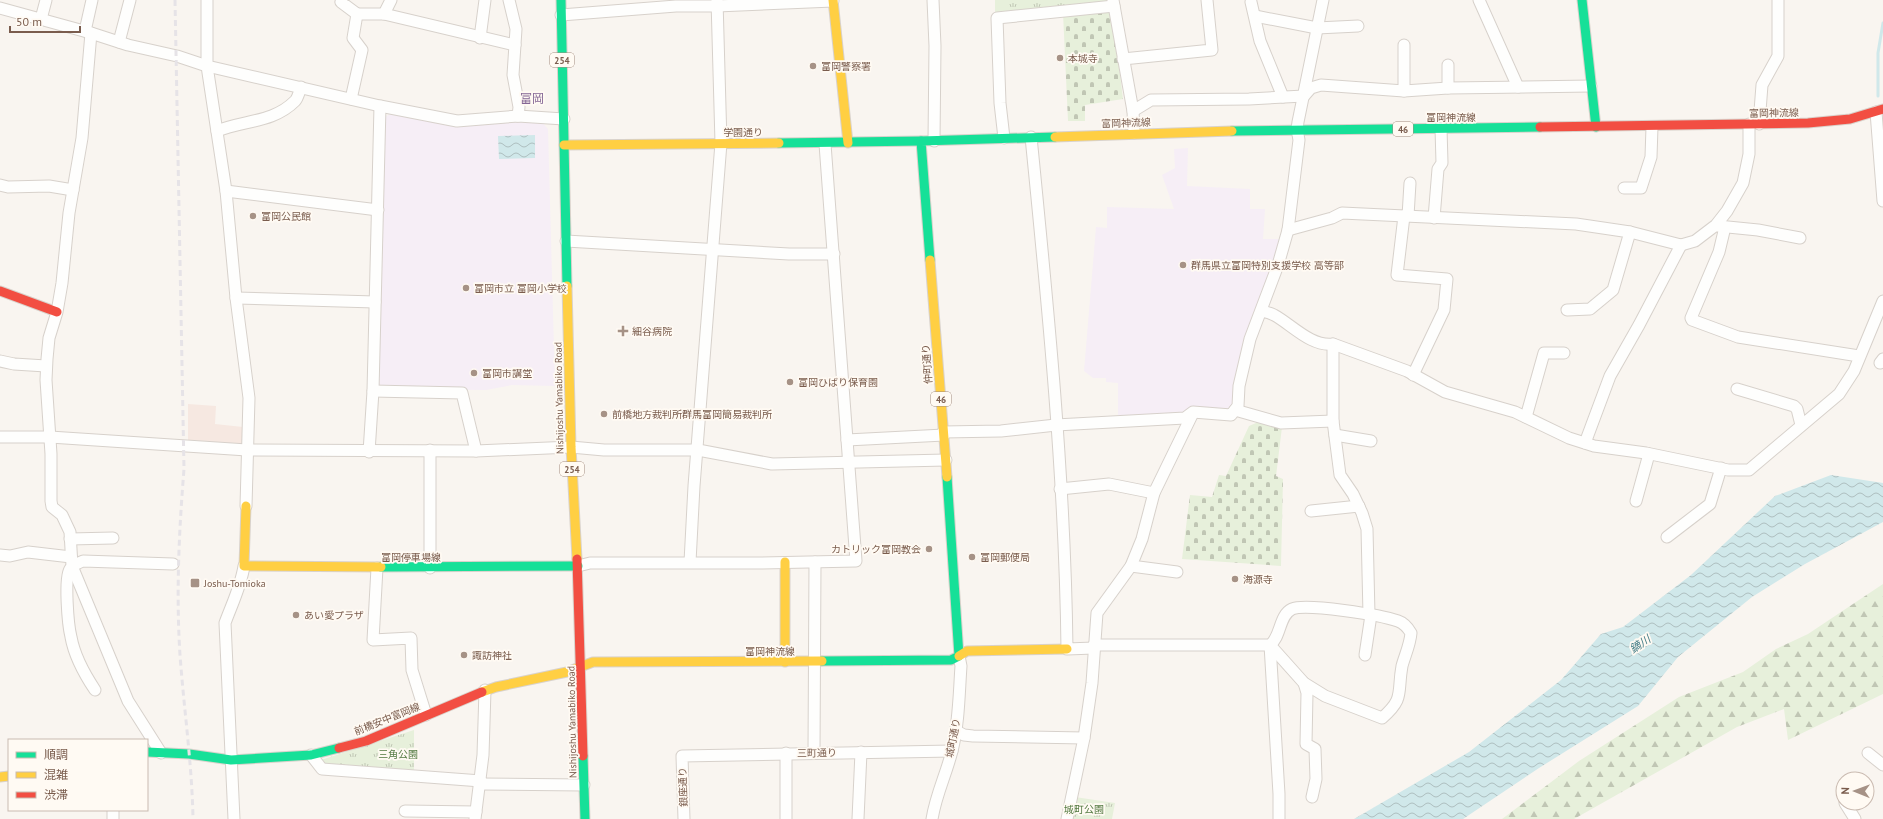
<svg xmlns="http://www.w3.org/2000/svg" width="1883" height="819" viewBox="0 0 1883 819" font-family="'PT Sans','Noto Sans JP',sans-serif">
	<defs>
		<pattern id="grass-tufts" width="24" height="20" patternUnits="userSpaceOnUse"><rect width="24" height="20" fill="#e7f0db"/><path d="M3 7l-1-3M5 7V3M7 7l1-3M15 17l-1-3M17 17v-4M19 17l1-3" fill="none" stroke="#c0c6b4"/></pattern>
		<pattern id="forest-firs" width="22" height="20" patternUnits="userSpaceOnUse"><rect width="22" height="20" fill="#e7f0db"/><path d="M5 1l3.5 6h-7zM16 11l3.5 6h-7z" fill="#c0c6b4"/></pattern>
		<pattern id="cemetery-stones" width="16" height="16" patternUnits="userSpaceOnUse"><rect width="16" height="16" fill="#e7f0db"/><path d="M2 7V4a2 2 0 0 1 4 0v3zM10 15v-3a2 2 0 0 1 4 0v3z" fill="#c0c6b4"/></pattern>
		<pattern id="water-waves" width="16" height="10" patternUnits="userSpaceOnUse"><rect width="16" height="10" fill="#d0e8ea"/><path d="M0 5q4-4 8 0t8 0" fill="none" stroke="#aebfc0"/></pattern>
	</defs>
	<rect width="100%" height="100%" fill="#f9f5f0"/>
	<path fill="#f6e8e1" d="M188 404 216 406 215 424 243 427V441L240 444 188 440Z"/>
	<g fill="#f6eef6">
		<path d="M392 113 540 120 548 129 555 386 512 385 486 390 377 389 385 117Z"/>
		<path d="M1188 148 1187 186 1250 189V209H1265L1263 239H1282L1236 397 1231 407 1227 410 1185 416 1118 421V383L1106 382V378H1093L1084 371 1096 227 1107 228V207L1174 209 1162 175 1175 168 1174 149Z"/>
	</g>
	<g fill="url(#grass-tufts)">
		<path d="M995 0H1108L1109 3 995 15Z"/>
		<path d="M414 730V772L327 767 321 760Z"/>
		<path d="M1075 797 1115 803 1112 819H1070Z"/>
	</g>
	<path fill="url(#forest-firs)" d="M1883 584V694L1788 740 1784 709 1737 727 1574 819H1502L1579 761 1679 697 1743 672 1776 649 1808 634Z"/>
	<g fill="url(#cemetery-stones)">
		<path d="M1112 9 1123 99 1085 105V121H1068L1063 13Z"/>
		<path d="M1257 419 1282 427 1276 476 1283 479 1281 566 1182 559 1190 495 1212 497 1219 475 1226 476 1249 426 1256 423Z"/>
	</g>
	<g fill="url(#water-waves)">
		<path d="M535 135V158L499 159 498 136Z"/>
		<path d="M1831 475 1883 483V522L1805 564 1752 597 1678 657 1638 706 1539 768 1463 819H1354L1469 752 1561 680 1601 634 1623 627 1691 575 1775 496Z"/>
	</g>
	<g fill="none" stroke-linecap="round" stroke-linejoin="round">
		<path stroke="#d0e8ea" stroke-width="3" d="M1878 96V53L1883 23"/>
		<g stroke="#d7d1cb" stroke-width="13">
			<g id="street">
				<path d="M207 0V66L380 106 457 121 518 116 564 119"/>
				<path d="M342 0 341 2 357 14 353 38 362 50 351 99"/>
				<path d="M509 0 516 29 513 75 519 107 518 116"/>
				<path d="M933 0 935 46 934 141"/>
				<path d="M1113 0 1133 111 1134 133"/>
				<path d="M1479 0 1518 87"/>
				<path d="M1251 2 1260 41 1283 97"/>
				<path d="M0 8 91 33 128 45 177 56 207 66 226 191 236 298 249 398 246 506"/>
				<path d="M357 14H384L515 45"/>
				<path d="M384 14 391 0"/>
				<path d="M561 15 676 6H717L833 1"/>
				<path d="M1255 16 1317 28 1358 26"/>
				<path d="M41 19 46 0"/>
				<path d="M85 31 92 0"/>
				<path d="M91 33 82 138 69 213 62 283 57 312 49 338 47 359 46 380 51 454V501L52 507 62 515 70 532 72 566 128 701 161 753"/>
				<path d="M480 38 485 0"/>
				<path d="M119 42 130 0"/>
				<path d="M1404 45V91"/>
				<path d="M1123 59 1212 50 1207 0"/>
				<path d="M1448 88V65"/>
				<path d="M1133 111 1151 100 1249 99 1304 96 1311 88 1321 85 1404 91 1448 88 1591 86"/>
				<path d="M1876 112 1883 201"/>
				<path d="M1759 124 1762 85 1778 56V0"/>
				<path d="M217 131C244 120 273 123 295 101 298 98 299 92 301 87"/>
				<path d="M1031 137C1048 307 1065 478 1067 649L1094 648"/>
				<path d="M1004 138 1000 103 997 18 1114 6"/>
				<path d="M0 185 8 187 49 186 73 190"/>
				<path d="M1624 188H1641L1651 157 1652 127"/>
				<path d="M226 191 378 210"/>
				<path d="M1404 216 1397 275 1447 279 1444 310 1413 375"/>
				<path d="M1408 216 1410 183"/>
				<path d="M1434 218 1438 169 1442 163 1441 128"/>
				<path d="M1718 226 1758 230 1800 238"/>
				<path d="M1725 227 1719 252 1691 318 1692 320 1738 337 1859 356"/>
				<path d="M1288 230 1332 218 1342 213 1576 224 1630 232 1681 245 1695 241 1716 225 1727 211 1743 183 1749 154V124"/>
				<path d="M566 241 789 254H834"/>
				<path d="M236 298 375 302"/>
				<path d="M1567 310 1590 309 1613 290 1630 232"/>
				<path d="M1262 311C1266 312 1270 313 1274 315 1291 324 1311 347 1333 344L1407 371 1445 392 1515 412 1569 438 1594 446 1646 453 1728 470H1749L1839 394 1854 371 1883 301"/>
				<path d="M1333 344V421L1340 475 1353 494 1362 513 1367 529 1369 615"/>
				<path d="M0 361 14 364 46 366"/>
				<path d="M1880 363 1883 359"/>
				<path d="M1737 389 1794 406 1797 409 1801 425"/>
				<path d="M373 391 462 393 476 451"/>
				<path d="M1235 410 1281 423 1333 421"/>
				<path d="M1526 417 1544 353H1564"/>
				<path d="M943 432 1001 431 1056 425 1185 418 1193 412 1231 415 1238 406 1239 386 1250 339 1278 265 1288 230 1299 140 1297 129 1298 122 1323 0"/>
				<path d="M1335 435 1371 441"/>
				<path d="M0 437H50L247 450 476 451 571 447 604 450H698L772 464 946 460"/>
				<path d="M847 440 944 435"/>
				<path d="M1585 443 1610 376 1639 325 1681 245"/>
				<path d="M369 452 373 391 380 106"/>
				<path d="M1060 489 1109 484 1154 493"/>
				<path d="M1636 501 1649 454"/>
				<path d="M1311 511 1359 506"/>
				<path d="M1667 537 1710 504 1721 468"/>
				<path d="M70 539 113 538"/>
				<path d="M0 555 10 556 28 552 71 557"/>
				<path d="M690 562 694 486 721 143 717 0"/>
				<path d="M578 566 590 563H762L856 561 825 144"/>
				<path d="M1131 566 1177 572"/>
				<path d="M377 568 373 640 411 638 412 670 426 715"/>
				<path d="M430 568V450"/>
				<path d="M1094 645H1270C1281 637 1279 615 1292 609 1306 603 1381 615 1398 621 1404 623 1408 628 1411 633 1410 645 1405 655 1402 666 1397 693 1405 698 1382 718L1325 696 1304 683 1270 645"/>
				<path d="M1270 645 1279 794V819"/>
				<path d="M1365 655 1371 615"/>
				<path d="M1304 683 1307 693 1306 744 1315 749 1316 779 1312 797"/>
				<path d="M95 690C85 675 74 654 71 637 68 625 64 578 70 569 73 565 78 563 83 561L173 564"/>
				<path d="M956 731 964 735 973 736 1084 738"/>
				<path d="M786 753V819"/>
				<path d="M814 753 815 562"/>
				<path d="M1868 753 1883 765"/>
				<path d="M311 755 322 769 481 781"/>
				<path d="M481 784 584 785"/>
				<path d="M1845 803 1855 819"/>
				<path d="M405 811 476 812"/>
				<path d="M113 819V810"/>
				<path d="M234 819 225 623C232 604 241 586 244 566"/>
				<path d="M475 819 483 755 485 690"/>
				<path d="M684 819 682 756 952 751"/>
				<path d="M858 819 861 752"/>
				<path d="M932 819C936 794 946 775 952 751 959 723 959 694 961 666L959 656"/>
				<path d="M1067 819 1084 738 1092 683 1097 613 1131 566 1142 539 1154 493 1193 413"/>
			</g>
		</g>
		<g stroke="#d9d2cb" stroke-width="11">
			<g id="fast">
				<path d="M561 0 567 286"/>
				<path d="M1582 0 1596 127"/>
				<path d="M1232 131 1540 127"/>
				<path d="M779 143 921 141"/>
				<path d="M930 260 921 141 1055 137"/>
				<path d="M381 567 578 566"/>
				<path d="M822 661 951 660 959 656 947 477"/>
				<path d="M147 752 189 754 231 760 311 755 339 748"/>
				<path d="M583 756 585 819"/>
			</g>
		</g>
		<g stroke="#d9d2cb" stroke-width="11">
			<g id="slow">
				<path d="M833 0 848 143"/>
				<path d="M1055 137 1232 131"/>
				<path d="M564 145 779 143"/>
				<path d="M930 260 947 477"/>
				<path d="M567 286 571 447 577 559"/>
				<path d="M246 506 244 566 381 567"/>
				<path d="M785 562V662"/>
				<path d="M959 656 967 651 1067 649"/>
				<path d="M482 692 496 687 567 672 593 662 822 661"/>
				<path d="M0 777 9 776"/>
			</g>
		</g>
		<g stroke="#d9d2cb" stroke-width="11">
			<g id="jam">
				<path d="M1540 127 1808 123 1850 119 1883 109"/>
				<path d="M0 291 57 312"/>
				<path d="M577 559 583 756"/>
				<path d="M339 748 366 741 482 692"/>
			</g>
		</g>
		<use href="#street" stroke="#fefefd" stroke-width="11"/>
		<use href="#fast" stroke="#16e098" stroke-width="9"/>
		<use href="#slow" stroke="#ffcf43" stroke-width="9"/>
		<use href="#jam" stroke="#f24e42" stroke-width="9"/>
		<path stroke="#e6e3e7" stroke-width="3" stroke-dasharray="6 4" stroke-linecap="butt" d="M175 0 184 469C179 531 176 593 180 655 184 710 192 764 193 819"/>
	</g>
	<g fill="#a69286" stroke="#fffaf3" stroke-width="1.5">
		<circle cx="1060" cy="58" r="4"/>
		<circle cx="813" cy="66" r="4"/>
		<circle cx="253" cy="216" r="4"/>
		<circle cx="1183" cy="265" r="4"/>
		<circle cx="466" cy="288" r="4"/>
		<path d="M621 325h4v4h4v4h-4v4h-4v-4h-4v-4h4z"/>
		<circle cx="474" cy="373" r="4"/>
		<circle cx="790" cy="382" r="4"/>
		<circle cx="604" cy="414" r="4"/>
		<circle cx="929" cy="549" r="4"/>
		<circle cx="972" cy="557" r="4"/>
		<circle cx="1235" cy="579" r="4"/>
		<rect x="190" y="578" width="10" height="10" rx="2"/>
		<circle cx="296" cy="615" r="4"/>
		<circle cx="464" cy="655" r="4"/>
	</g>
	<g text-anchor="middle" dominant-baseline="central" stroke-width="3.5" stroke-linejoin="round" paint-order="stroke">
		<g fill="#fffaf3" stroke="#a28b7f" stroke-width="1">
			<rect x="550" y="53" width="24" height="14" rx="3"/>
			<rect x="1393" y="122" width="20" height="14" rx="3"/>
			<rect x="931" y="392" width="20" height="14" rx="3"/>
			<rect x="560" y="462" width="24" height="14" rx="3"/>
		</g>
		<g font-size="9" font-weight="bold" fill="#7a5c4d">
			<text x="562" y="60">254</text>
			<text x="1403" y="129">46</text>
			<text x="941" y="399">46</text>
			<text x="572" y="469">254</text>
		</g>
		<g font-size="10" fill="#7a5c4d" stroke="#fffaf3" text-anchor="start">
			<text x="1068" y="58">本城寺</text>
			<text x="821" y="66">富岡警察署</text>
			<text x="261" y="216">富岡公民館</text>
			<text x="1191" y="265">群馬県立富岡特別支援学校 高等部</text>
			<text x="474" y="288">富岡市立 富岡小学校</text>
			<text x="632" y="331">細谷病院</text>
			<text x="482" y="373">富岡市講堂</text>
			<text x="798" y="382">富岡ひばり保育園</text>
			<text x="612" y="414">前橋地方裁判所群馬富岡簡易裁判所</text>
			<text x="921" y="549" text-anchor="end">カトリック富岡教会</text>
			<text x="980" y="557">富岡郵便局</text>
			<text x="1243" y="579">海源寺</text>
			<text x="204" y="583">Joshu-Tomioka</text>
			<text x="304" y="615">あい愛プラザ</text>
			<text x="472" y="655">諏訪神社</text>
		</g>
		<g font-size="10" fill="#7a5c4d" stroke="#fffaf3">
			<text transform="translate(1774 113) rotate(-1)">富岡神流線</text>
			<text x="1451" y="117">富岡神流線</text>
			<text transform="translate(1126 123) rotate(-2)">富岡神流線</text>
			<text x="743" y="132">学園通り</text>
			<text transform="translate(927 364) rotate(-94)">仲町通り</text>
			<text transform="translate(559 398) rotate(-91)">Nishijoshu Yamabiko Road</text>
			<text x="411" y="557">富岡停車場線</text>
			<text x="770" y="651">富岡神流線</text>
			<text transform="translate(387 719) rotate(-22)">前橋安中富岡線</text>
			<text transform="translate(572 722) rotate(-91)">Nishijoshu Yamabiko Road</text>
			<text transform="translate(953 738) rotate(-79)">城町通り</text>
			<text transform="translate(817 753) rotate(-1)">三町通り</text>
			<text transform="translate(683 787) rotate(-92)">銀座通り</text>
		</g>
		<g font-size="10" fill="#537a41" stroke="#fffaf3">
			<text x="398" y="754">三角公園</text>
			<text x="1084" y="809">城町公園</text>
		</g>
		<g font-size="11" font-style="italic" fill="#437c86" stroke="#fffaf3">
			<text transform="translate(1640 644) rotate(-34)">鏑川</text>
		</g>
		<g font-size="12" fill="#846695" stroke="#fffaf3">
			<text x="532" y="98">富岡</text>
		</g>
	</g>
	<rect x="8" y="739" width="140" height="72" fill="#fffaf3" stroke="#cabbb1"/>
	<rect x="16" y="752" width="20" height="6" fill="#16e098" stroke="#cabbb1"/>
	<text x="44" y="759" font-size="12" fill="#7a5c4d">順調</text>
	<rect x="16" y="772" width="20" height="6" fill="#ffcf43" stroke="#cabbb1"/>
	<text x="44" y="779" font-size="12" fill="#7a5c4d">混雑</text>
	<rect x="16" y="792" width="20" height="6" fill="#f24e42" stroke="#cabbb1"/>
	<text x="44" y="799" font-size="12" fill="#7a5c4d">渋滞</text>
	<g transform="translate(1855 791) rotate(271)"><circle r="19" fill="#fffaf3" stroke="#cabbb1"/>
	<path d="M0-3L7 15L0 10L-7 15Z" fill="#a69286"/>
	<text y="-6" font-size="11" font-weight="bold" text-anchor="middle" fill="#7a5c4d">N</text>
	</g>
	<path d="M10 26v6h70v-6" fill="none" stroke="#7a5c4d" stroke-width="2"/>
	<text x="16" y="26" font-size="12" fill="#7a5c4d" stroke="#fffaf3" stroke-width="3" paint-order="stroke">50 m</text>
</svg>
